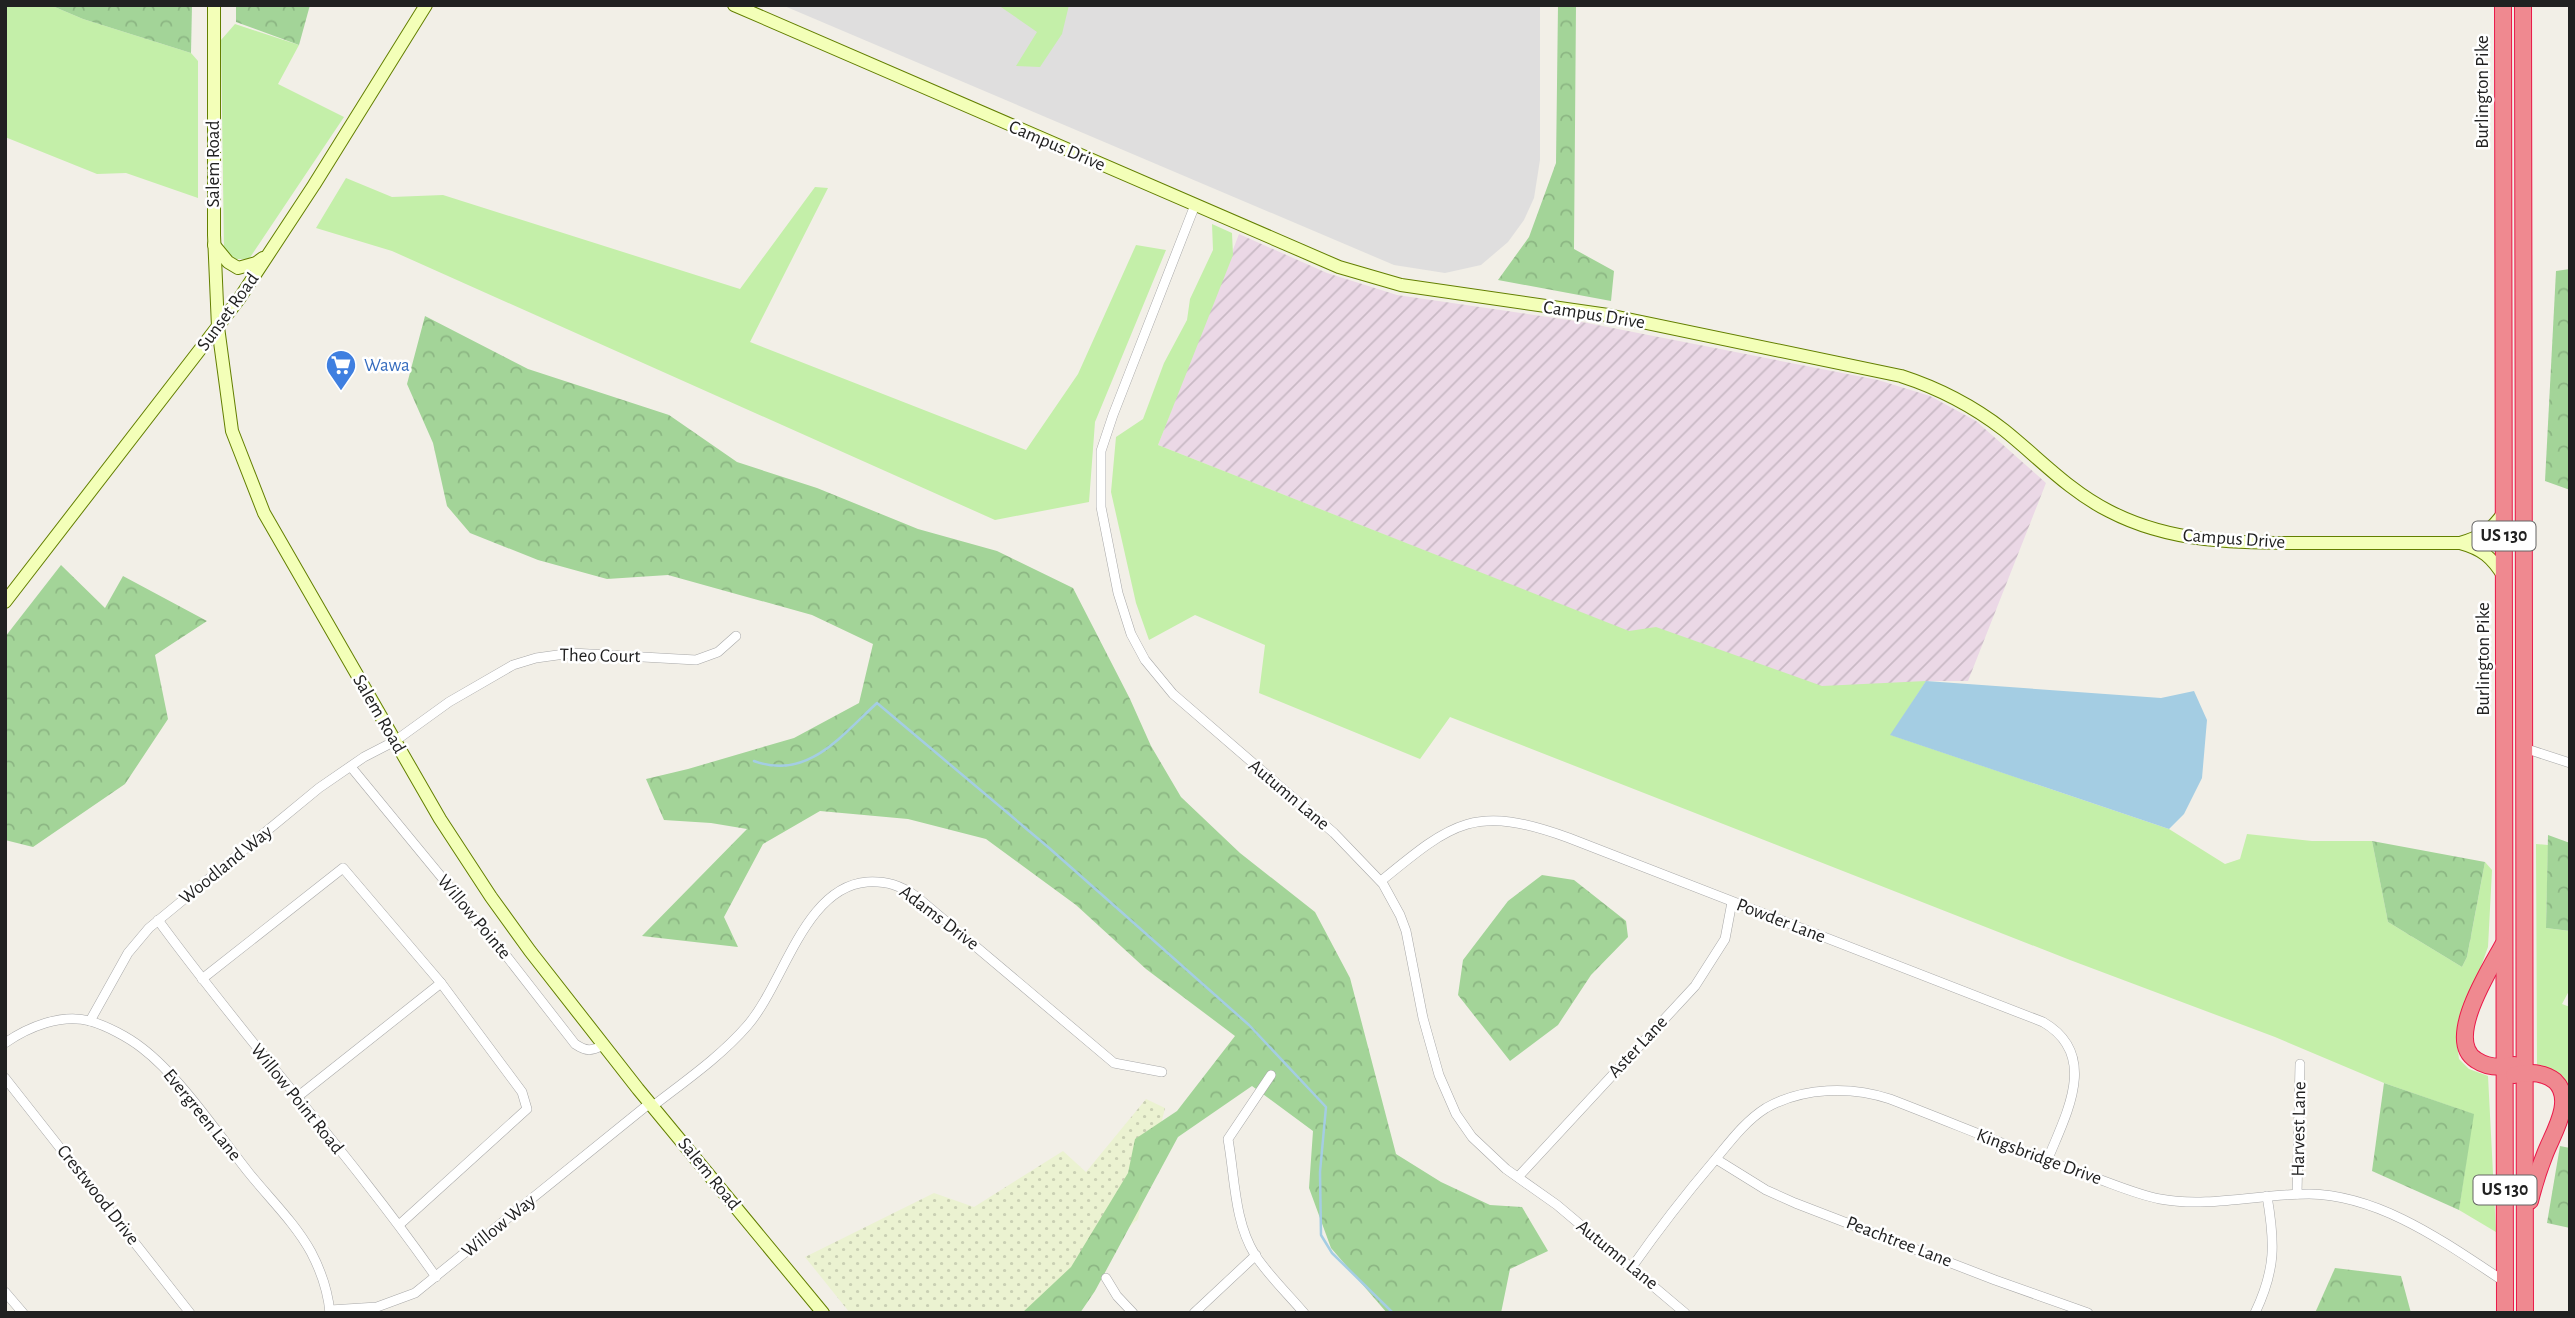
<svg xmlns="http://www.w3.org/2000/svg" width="2575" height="1318" viewBox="0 0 2575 1318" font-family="'Alegreya Sans',sans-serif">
	<defs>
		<pattern id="industrial-furrows" width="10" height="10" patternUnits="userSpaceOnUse" patternTransform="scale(1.75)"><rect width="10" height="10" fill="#ebd8e6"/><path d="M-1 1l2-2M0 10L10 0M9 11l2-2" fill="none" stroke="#c9b9c5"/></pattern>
		<pattern id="farmland-dots" width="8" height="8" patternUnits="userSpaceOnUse" patternTransform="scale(1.75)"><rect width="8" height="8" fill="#ebf2d1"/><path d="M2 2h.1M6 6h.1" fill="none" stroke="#c9cfb3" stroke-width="1.8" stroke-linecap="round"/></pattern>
		<pattern id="forest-crowns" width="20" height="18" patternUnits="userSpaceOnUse" patternTransform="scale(1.75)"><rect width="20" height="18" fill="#a3d498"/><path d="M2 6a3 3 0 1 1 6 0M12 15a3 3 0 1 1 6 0" fill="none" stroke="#8cb683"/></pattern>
	</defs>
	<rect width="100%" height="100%" fill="#f2efe7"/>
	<path fill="#dfdede" d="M782 5H1540V160L1534 198 1524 220 1508 242 1481 265 1445 273 1394 265Z"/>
	<path fill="url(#industrial-furrows)" d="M1239 234 1327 273 1397 295 1582 322 1878 380 1930 396 1976 421 2046 483 1968 681H1926L1890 735 1158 445Z"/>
	<path fill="url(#farmland-dots)" d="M1146 1099 1165 1108 1138 1219 1029 1313H850L805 1257 934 1193 974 1207 1063 1151 1086 1172Z"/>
	<g fill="#c4efa9">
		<path d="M5 5H50L83 19 191 53 198 61V198L126 173 97 174 5 137Z"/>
		<path d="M998 5H1069L1062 34 1040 67 1016 66 1037 32Z"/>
		<path d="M235 24 299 45 278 84 344 117 249 259H236L224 251 221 40Z"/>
		<path d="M346 178 392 197 443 195 740 289 815 187 828 188 750 342 1026 450 1078 374 1136 245 1166 250 1095 422 1089 502 995 520 392 251 316 228Z"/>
		<path d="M1212 224 1232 233 1233 255 1158 445 1629 631 1656 627 1822 686 1926 681 1891 735 2169 829 2225 864 2240 859 2247 834 2312 841H2372L2388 922 2462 967 2467 957 2485 862 2492 870 2488 947 2456 1036 2459 1059 2469 1069 2488 1076 2496 1232 2459 1210 2473 1114 2384 1083 2275 1037 2070 960 1450 717 1420 759 1259 693 1265 645 1195 615 1149 640 1136 603 1111 492 1116 437 1143 419 1164 363 1187 320 1190 299 1213 250Z"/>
		<path d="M2536 844 2548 845 2546 928 2570 931V989L2562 1004 2570 1007V1086L2558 1074 2537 1066Z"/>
	</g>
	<g fill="url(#forest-crowns)">
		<path d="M50 5H192L191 53 83 19Z"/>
		<path d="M236 5H310L299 45 236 22Z"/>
		<path d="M1558 5H1576L1574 249 1614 271 1611 301 1498 280 1529 237 1556 163Z"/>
		<path d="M2570 269V490L2545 481 2556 271Z"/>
		<path d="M425 316 528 369 669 415 737 462 817 488 918 529 997 551 1073 588 1130 699 1151 746 1181 797 1240 853 1315 912 1350 978 1396 1154 1441 1182 1490 1205 1522 1207 1548 1251 1510 1269 1501 1313H1387L1331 1248 1309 1188 1313 1131 1252 1086 1178 1137 1095 1291 1080 1313H1022L1071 1267 1128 1173 1135 1139 1177 1111 1235 1036 1146 969 1076 905 986 839 908 819 820 811 763 844 724 917 738 947 642 936 747 829 711 823 664 820 646 779 688 769 794 738 859 703 873 644 812 615 668 575 607 579 538 560 470 533 447 506 433 443 407 384Z"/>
		<path d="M61 565 105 608 123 576 207 621 155 655 168 719 125 784 33 847 5 840V637Z"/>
		<path d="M2548 835 2570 843V931L2546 928Z"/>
		<path d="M2372 841 2485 862 2467 957 2462 967 2388 922Z"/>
		<path d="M1542 875 1574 880 1626 921 1628 937 1591 975 1558 1025 1510 1061 1458 995 1463 960 1508 901Z"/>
		<path d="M2384 1083 2474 1114 2459 1210 2372 1171Z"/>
		<path d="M2560 1146 2570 1148V1228L2547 1223Z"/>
		<path d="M2335 1268 2401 1276 2411 1313H2315Z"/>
	</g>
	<path fill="#a4cde3" d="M1926 681 2161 698 2194 691 2207 720 2202 778 2184 814 2169 829 1890 735Z"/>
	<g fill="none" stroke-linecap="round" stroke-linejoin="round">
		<path stroke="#a4cde3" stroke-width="2.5" d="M754 761C807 781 841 736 877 703L1048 847 1249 1025 1326 1107 1320 1172 1321 1235 1332 1253 1393 1313"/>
		<g stroke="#a8a8a8" stroke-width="10">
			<g id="street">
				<path d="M1195 205 1113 415 1101 451V507L1118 593 1131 634 1145 660 1173 694 1334 833 1383 884 1400 915 1406 931 1423 1018 1439 1075 1456 1114 1472 1137 1506 1169 1557 1205 1685 1313"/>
				<path d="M2524 748 2570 763"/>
				<path d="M351 767 508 958 575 1044C587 1052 591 1051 604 1045"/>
				<path d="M1381 881C1454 821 1475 804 1569 838L2043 1022C2100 1055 2066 1114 2047 1161"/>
				<path d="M158 920C247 1042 350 1154 436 1277"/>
				<path d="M202 979 343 868 441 983 522 1092 527 1109 399 1225"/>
				<path d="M90 1021 128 953 149 928 319 788 364 757 395 741 449 702 513 665 536 658 572 653 696 660 718 652 736 636"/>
				<path d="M5 1043C28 1027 62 1013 90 1021 107 1026 128 1037 142 1048 180 1077 218 1134 249 1173 270 1199 295 1223 311 1252 321 1271 328 1291 330 1313"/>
				<path d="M1271 1075 1228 1139C1235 1178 1234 1221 1255 1255 1269 1276 1288 1294 1304 1313"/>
				<path d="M5 1078 190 1313"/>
				<path d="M296 1098 441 983"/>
				<path d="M653 1106C685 1081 720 1057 747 1026 784 984 804 887 867 882 887 881 900 885 917 897L1114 1063 1162 1072"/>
				<path d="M1716 1159 1766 1190 1795 1203 1995 1280 2088 1313"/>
				<path d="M1518 1177 1695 986 1725 939 1732 902"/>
				<path d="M2297 1194 2300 1064"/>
				<path d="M1632 1267C1658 1230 1685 1195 1714 1161 1729 1143 1745 1121 1766 1108 1803 1087 1851 1086 1890 1099 1955 1124 2019 1151 2084 1174 2109 1182 2134 1194 2160 1199 2208 1208 2260 1194 2309 1194 2381 1195 2447 1244 2505 1282"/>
				<path d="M1106 1278 1117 1296 1133 1313"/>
				<path d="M5 1292 23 1313"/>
				<path d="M330 1310 377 1307 415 1293 650 1103"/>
				<path d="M1194 1313 1256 1255"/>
				<path d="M2255 1313C2276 1269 2275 1243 2267 1196"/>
			</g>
		</g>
		<g stroke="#637f00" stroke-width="14">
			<g id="secondary">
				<path d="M214 5V235L218 327 232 431 264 513 440 819 491 897 530 951 638 1089 823 1313"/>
				<path d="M734 5 1339 267 1401 285 1608 315 1901 376C1938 388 1973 406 2004 430 2039 458 2069 491 2109 511 2174 545 2245 543 2316 543 2364 543 2412 543 2460 543 2482 549 2492 557 2504 577"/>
				<path d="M214 245 228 262 238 268 256 263 263 258"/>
				<path d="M2460 543C2481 537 2492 530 2504 512"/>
				<path d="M5 602 239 299 314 185 426 5"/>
			</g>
		</g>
		<g stroke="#ea1949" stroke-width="18">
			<g id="highway">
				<path d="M2503 5 2505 1313"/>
				<path d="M2523 5 2525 1313"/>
				<path d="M2503 945C2490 969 2444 1040 2476 1060 2488 1068 2501 1068 2514 1065"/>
				<path d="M2514 1075C2528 1072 2544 1072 2555 1081 2575 1100 2553 1133 2545 1154 2539 1169 2534 1185 2530 1201"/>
			</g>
		</g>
		<use href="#street" stroke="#fff" stroke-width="9"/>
		<use href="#secondary" stroke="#f3ffb8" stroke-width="12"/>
		<use href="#highway" stroke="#ef8990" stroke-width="16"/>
	</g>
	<defs>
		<g id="supermarket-pin" transform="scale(1.575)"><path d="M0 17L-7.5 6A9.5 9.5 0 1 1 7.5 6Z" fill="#3f7fe0" stroke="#fff"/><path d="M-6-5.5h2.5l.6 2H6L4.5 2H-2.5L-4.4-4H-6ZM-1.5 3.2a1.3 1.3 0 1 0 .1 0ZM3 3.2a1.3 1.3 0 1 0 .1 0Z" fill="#fff"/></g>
	</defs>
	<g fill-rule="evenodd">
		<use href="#supermarket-pin" x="341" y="365"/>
	</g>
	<g text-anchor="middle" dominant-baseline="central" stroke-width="5" stroke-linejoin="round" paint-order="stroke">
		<g fill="#fff" stroke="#646464" stroke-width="2">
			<rect x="2472.5" y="521.5" width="63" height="29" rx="5"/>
			<rect x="2473.5" y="1175.5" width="63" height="29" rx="5"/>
		</g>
		<g font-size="18" font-weight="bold" fill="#212121">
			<text x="2504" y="536">US 130</text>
			<text x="2505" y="1190">US 130</text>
		</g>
		<g font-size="19" fill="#212121" stroke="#fff">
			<text transform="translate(2482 92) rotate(-90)">Burlington Pike</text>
			<text transform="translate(1057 146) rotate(23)">Campus Drive</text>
			<text transform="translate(213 164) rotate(-90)">Salem Road</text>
			<text transform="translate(228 312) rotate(-54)">Sunset Road</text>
			<text transform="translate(1594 315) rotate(9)">Campus Drive</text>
			<text transform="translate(2234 539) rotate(4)">Campus Drive</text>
			<text transform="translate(600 656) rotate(1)">Theo Court</text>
			<text transform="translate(2483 659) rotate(-90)">Burlington Pike</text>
			<text transform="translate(379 714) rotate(60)">Salem Road</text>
			<text transform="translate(1289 795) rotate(40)">Autumn Lane</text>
			<text transform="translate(226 865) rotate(-39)">Woodland Way</text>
			<text transform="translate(474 917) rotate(50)">Willow Pointe</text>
			<text transform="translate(939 918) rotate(37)">Adams Drive</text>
			<text transform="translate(1781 921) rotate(21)">Powder Lane</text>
			<text transform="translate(1638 1047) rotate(-47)">Aster Lane</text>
			<text transform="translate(297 1099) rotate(51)">Willow Point Road</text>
			<text transform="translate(202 1115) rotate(51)">Evergreen Lane</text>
			<text transform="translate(2299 1129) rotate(-89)">Harvest Lane</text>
			<text transform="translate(2039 1157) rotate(20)">Kingsbridge Drive</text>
			<text transform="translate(709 1174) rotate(51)">Salem Road</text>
			<text transform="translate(98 1195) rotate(52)">Crestwood Drive</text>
			<text transform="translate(499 1226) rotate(-39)">Willow Way</text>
			<text transform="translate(1899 1242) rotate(21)">Peachtree Lane</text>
			<text transform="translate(1617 1255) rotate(39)">Autumn Lane</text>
		</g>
		<g font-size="19" fill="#366cbe" stroke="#fff" text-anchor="start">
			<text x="364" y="365">Wawa</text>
		</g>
	</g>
	<rect width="2575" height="1318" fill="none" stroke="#212121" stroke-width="14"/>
</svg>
